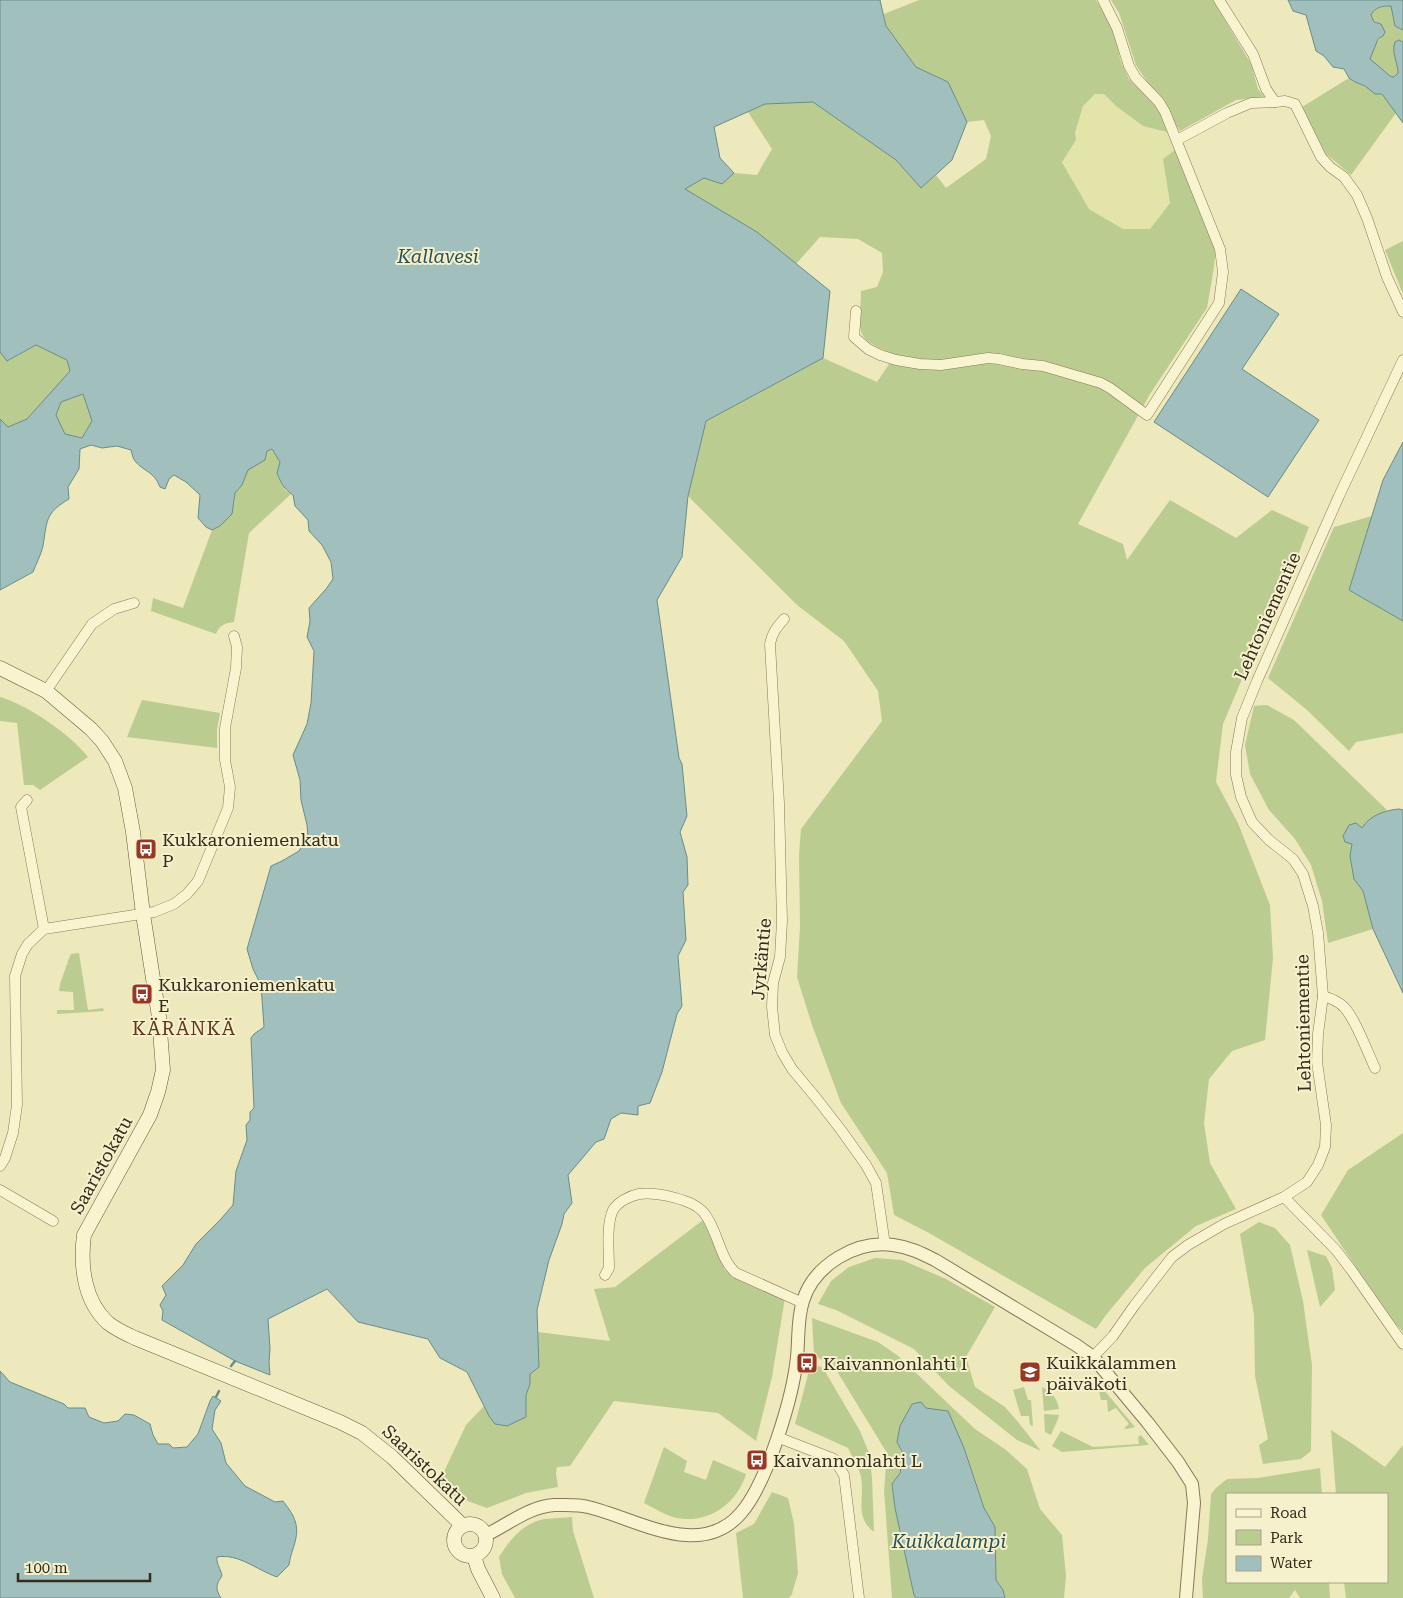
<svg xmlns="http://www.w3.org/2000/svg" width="1403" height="1598" viewBox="0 0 1403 1598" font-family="'Roboto Serif',serif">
	<rect width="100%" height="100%" fill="#eee8bd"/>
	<path fill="#e3e4aa" d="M1095 94H1104L1116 106 1143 126 1167 132 1176 149 1164 159 1170 203 1150 229H1123L1089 209 1062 161 1076 140 1075 133 1083 106Z"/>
	<g fill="#bbcc91">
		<path d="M919 0H1096L1112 26 1121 62 1129 79 1153 101 1162 117 1167 132 1143 126 1116 106 1104 94H1095L1083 106 1075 133 1076 140 1062 162 1089 209 1123 229H1150L1170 203 1163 159 1176 149 1216 251 1213 273 1207 308 1150 394 1078 524 1123 544 1127 560 1170 500 1236 538 1272 510 1309 527 1297 558 1253 653 1223 724 1216 782 1238 823 1270 905 1273 958 1265 1040 1232 1051 1209 1079 1204 1123 1210 1163 1236 1209 1196 1226 1145 1268 1106 1315 1096 1329 929 1233 894 1215 887 1173 841 1103 812 1025 797 977 800 927 799 855 801 829 882 721 878 691 844 641 797 605 688 496 706 421 823 358 877 382 895 355C852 337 860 335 861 291L877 287 883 272 882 253 858 239 820 237 796 264 757 232 685 189 704 178 722 184 734 173 757 175 772 149 748 112 765 104 813 102 896 160 921 188 936 175 946 188 986 159 991 136 984 120 967 122 948 82 916 67 886 26 884 14Z"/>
		<path d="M1111 0H1213L1251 64 1258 89 1264 97 1236 100 1180 131 1136 65 1119 13Z"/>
		<path d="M1391 6 1395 26 1403 30V42L1399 40 1394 54 1398 67V73L1394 77H1390L1370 60C1371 52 1377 40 1383 36L1381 24 1374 22 1371 15C1375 7 1382 7 1391 6Z"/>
		<path d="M1349 78 1355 82 1382 94 1396 113 1351 175 1325 153 1302 107Z"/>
		<path d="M1403 241V294L1385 250Z"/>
		<path d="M36 345 67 360 70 371 27 419 8 427 0 419V352L8 361Z"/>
		<path d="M83 394 92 421 82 438 64 434 56 415 61 402Z"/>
		<path d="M272 449 280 462 277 473 285 490 291 494 249 533 234 622C226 623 219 625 216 634L151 611 153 598 183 608 212 530 220 526 234 504 235 493 242 485 248 469 265 460 267 451Z"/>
		<path d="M1372 516 1349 590 1403 621V733L1356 742 1349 751 1307 710 1268 678 1334 527Z"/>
		<path d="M0 697C28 705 70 734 88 757L40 790 33 785H24L17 723 0 721Z"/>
		<path d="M142 700 220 713 217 730V748L127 737Z"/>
		<path d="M1267 705 1294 720 1387 810 1366 822 1352 844 1350 856 1354 879 1363 891 1373 929 1328 943 1322 901 1311 865 1295 839 1269 810 1250 774 1245 745 1254 706Z"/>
		<path d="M79 953 88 1010 103 1008 104 1011 57 1014V1010H74L73 992 59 991 60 984 67 964H69L67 963 71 954Z"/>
		<path d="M1403 1133V1332L1390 1318 1321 1215 1348 1170Z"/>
		<path d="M703 1220 725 1270 738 1279 785 1298 772 1377 756 1441 718 1413 614 1401 570 1466 557 1467 556 1473 558 1487 526 1493 487 1508 451 1495 429 1477 441 1478 466 1425 484 1406C497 1432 503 1428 526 1417V1395L530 1384V1374L539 1367 538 1332 610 1341 594 1289 615 1287Z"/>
		<path d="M1259 1222 1275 1228 1290 1245 1303 1301 1312 1365 1311 1451 1301 1459 1263 1464 1259 1445 1268 1439 1255 1376 1254 1315 1240 1234Z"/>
		<path d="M1307 1250 1326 1256 1332 1268 1335 1290 1320 1307Z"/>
		<path d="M875 1258 902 1260 946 1279 995 1307 966 1357 975 1387 1005 1407 1018 1422 1041 1451 1017 1440 949 1386 914 1349 836 1310 818 1304 831 1281 849 1267Z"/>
		<path d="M812 1318 878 1342 897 1355 975 1429 1006 1450 1027 1469 1040 1509 1062 1535 1066 1576 1064 1598H1005L1003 1590 996 1580 995 1527 984 1508 964 1448 897 1442C905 1460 904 1468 892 1484L895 1508 914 1595 916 1598H892L884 1491 887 1453 835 1368 814 1355Z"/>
		<path d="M811 1363 823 1368 860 1431 869 1453 872 1477 874 1532C854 1517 865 1498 861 1477 859 1467 852 1457 848 1448L795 1424Z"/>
		<path d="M1024 1387 1028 1400H1031L1033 1426 1030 1425 1029 1416H1021L1013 1390Z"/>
		<path d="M1042 1387C1052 1392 1057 1398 1059 1409L1044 1411Z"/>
		<path d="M1103 1389 1135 1427 1127 1429 1124 1428 1129 1424 1116 1408 1108 1412 1107 1400H1101L1099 1391Z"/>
		<path d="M1044 1414 1059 1415 1058 1419 1051 1435 1045 1432Z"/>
		<path d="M1331 1430 1354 1445 1385 1467 1403 1445V1598H1346L1344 1582H1387V1494H1336Z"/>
		<path d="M1061 1431 1093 1447 1139 1444 1138 1437 1141 1435 1149 1445 1062 1452 1052 1446Z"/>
		<path d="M664 1447 687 1461 684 1472 706 1480 713 1460 746 1474C737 1505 705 1526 673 1517 663 1514 654 1508 644 1503Z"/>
		<path d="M1320 1468 1322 1494H1227V1582H1329L1330 1598H1300L1295 1590 1289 1598H1203L1202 1579 1208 1539 1211 1494 1216 1488 1227 1479 1258 1478Z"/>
		<path d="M772 1492 788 1498 794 1524 798 1573 792 1594 789 1598H743L736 1533 754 1524Z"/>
		<path d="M572 1517 573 1531 594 1598H515L502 1574 499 1557C509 1541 523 1523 544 1519 553 1518 563 1518 572 1517Z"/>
	</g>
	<g fill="#a1bfbc" stroke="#688d8a" fill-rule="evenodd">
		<path d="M0 0H880L886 26 916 67 948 82 967 122 952 160 921 188 896 160 813 102 765 104 714 127 720 158 734 173 722 184 704 178 685 189 757 232 830 291 823 358 706 421 688 496 682 557 657 600 679 758 682 764 687 816 680 832 687 857 688 885 683 892 686 940 678 956 682 1006 677 1014 662 1072 650 1103 638 1106V1115L621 1113 611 1119 604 1139 596 1142 568 1175 572 1203 564 1214 562 1224 549 1260 537 1310 539 1367 530 1374V1384L526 1395V1417L507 1426 495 1424 489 1416 467 1372 440 1358 428 1339 358 1322 327 1289 268 1319 270 1349 269 1362 270 1375 235 1361 162 1320 163 1311 160 1305 166 1295 162 1286 183 1265 196 1244 220 1220 233 1205 236 1171 247 1140 246 1125 250 1120V1112L254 1108 251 1038 254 1034 264 1027 261 985 253 969 247 949 271 866 282 861 299 851 308 836 307 825 301 800 300 780 293 755 307 724 311 703 314 651 307 637 310 621 309 608 326 589 333 579 331 562 322 545 309 531 308 520 295 506 293 495C284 489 281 483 277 473L280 462 272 449 267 451 265 460 248 470 242 485 235 493 232 514 220 526 212 530 206 527 198 518 200 495 186 482 174 475 169 479 165 489 160 487C154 471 144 472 135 461 133 459 132 454 131 450L117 446 102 448 91 445 80 449 79 469 68 487 69 499C45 513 47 521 43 546 41 555 36 564 33 572L0 590V419L8 427 27 419 70 371 67 360 36 345 7 361 0 352ZM83 394 92 421 82 438 65 434 56 415 61 402Z"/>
		<path d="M1288 0H1403V30L1395 26 1391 6C1382 6 1375 7 1371 15L1374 22 1381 24 1385 32 1383 36 1378 39 1370 59 1390 76 1394 77 1398 73C1398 62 1391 53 1395 42L1399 40 1403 42V123L1382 94H1375L1365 86 1355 82 1349 78 1344 69 1333 67 1324 56 1316 51 1306 15 1293 11Z"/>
		<path d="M1241 289 1279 314 1242 369 1319 420 1268 497 1154 422Z"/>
		<path d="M1403 442V621L1349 590 1383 480Z"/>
		<path d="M1399 809 1403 810V993L1373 929 1363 891 1354 879 1350 856 1352 844 1345 842 1343 836 1349 825 1356 823 1362 828C1369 816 1385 810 1399 809Z"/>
		<path d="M0 1371 10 1382 64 1404 68 1408H85L89 1417 104 1423 118 1421 125 1414 134 1415 150 1424 153 1435 158 1444H169L173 1448 187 1447 198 1434 210 1401 213 1396 221 1401 215 1410 212 1429 221 1443 226 1463 245 1486 275 1502 283 1501C293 1514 300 1524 295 1542 293 1550 290 1556 289 1565L277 1577C257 1570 238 1553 217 1557 216 1564 221 1569 222 1576 216 1584 215 1589 221 1598H0Z"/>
		<path d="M921 1402 926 1408 948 1411 964 1448 984 1508 995 1527 996 1580 1003 1590 1005 1598H916L914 1595 895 1508 892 1484 900 1473 903 1454 897 1442 900 1426 912 1404Z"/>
	</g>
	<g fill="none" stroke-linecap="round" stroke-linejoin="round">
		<g stroke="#688d8a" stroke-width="2.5">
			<path d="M231 1366 235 1361"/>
			<path d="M216 1397 219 1391"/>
		</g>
		<g stroke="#867856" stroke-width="11">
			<g id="minor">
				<path d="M1219 0 1253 54 1266 89 1275 102 1285 101 1295 104 1321 157 1330 167 1344 177 1357 195 1367 218 1387 277 1403 312"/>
				<path d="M1177 140 1227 113 1251 103 1275 102"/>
				<path d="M856 311 854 337 868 349 880 355 896 360 920 364 941 365 988 358 999 359 1022 364 1043 366 1101 383 1110 388 1147 415 1219 303 1223 272 1220 249 1165 112 1159 102 1136 78 1129 66 1117 28 1103 0"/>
				<path d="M784 619C777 627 772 633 770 644L779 803 782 921 780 957 773 983 772 1007 775 1035 782 1052 792 1069 817 1099 841 1130 866 1165 876 1183 885 1245"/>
				<path d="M46 691 92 624 114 609 134 603"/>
				<path d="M27 800 21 807 44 929"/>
				<path d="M1323 996C1330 998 1338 1001 1344 1007 1356 1020 1367 1051 1375 1068"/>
				<path d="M0 1166 5 1158 13 1133 17 1105 15 976 22 954 28 944 44 929 154 912 174 904 187 894 198 881 228 808 230 787 225 760V728L236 668 237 647 234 636"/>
				<path d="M0 1190 53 1221"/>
				<path d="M1284 1197 1336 1250 1352 1271 1403 1344"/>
				<path d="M605 1275 609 1268C609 1251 606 1225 613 1210 618 1202 629 1196 639 1194 656 1192 693 1199 704 1213 718 1230 719 1258 736 1273L803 1303"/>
				<path d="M1093 1357 1113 1336 1134 1306 1172 1257 1188 1245 1224 1224 1284 1197 1307 1182 1318 1165 1325 1147 1326 1125 1317 1062 1318 1034 1323 996 1318 933 1313 906 1303 874 1293 859 1269 840 1252 822 1241 797 1236 775V752L1242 718 1257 681 1339 496 1403 360"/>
				<path d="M777 1437 834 1459 844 1475 859 1598"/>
			</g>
		</g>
		<g stroke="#867856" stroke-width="14">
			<path id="tertiary" d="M486 1535C509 1524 528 1507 554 1505 565 1505 578 1504 588 1507 636 1518 700 1561 741 1513 767 1483 793 1397 797 1357 799 1338 797 1320 803 1301 814 1265 856 1240 893 1245 909 1247 921 1253 935 1260L1076 1345 1093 1357 1148 1423 1178 1462 1192 1484 1194 1503 1192 1526 1186 1598"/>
		</g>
		<g stroke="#685939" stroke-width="15">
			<g id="secondary">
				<path d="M0 668 46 691 91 729 102 741 115 761 125 788 133 832 143 914 159 1017 163 1070 158 1092 150 1115 84 1235C80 1266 84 1301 108 1323 116 1329 126 1334 135 1338L340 1422 362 1433 392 1457 463 1526"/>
				<circle cx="470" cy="1540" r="16"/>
				<path d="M474 1556 478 1569 493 1598"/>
			</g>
		</g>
		<use href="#minor" stroke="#f9f4d0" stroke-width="10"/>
		<use href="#tertiary" stroke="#f9f4d0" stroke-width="12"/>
		<use href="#secondary" stroke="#f9f4d0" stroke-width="14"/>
	</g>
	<defs>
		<g id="bus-square" transform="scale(1.125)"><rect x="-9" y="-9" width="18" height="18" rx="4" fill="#963825" stroke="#f6f1cd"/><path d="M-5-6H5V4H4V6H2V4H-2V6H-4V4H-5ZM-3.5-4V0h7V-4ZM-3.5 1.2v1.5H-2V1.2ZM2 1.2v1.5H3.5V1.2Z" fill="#fff"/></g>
		<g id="school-square" transform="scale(1.125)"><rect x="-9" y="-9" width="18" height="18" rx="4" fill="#963825" stroke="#f6f1cd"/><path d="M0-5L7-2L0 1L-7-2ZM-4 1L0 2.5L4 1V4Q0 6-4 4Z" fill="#fff"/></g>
	</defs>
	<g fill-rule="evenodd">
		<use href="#bus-square" x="146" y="849"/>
		<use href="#bus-square" x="142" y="994"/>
		<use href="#bus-square" x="807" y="1363"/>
		<use href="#school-square" x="1030" y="1372"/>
		<use href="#bus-square" x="757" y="1460"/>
	</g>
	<g text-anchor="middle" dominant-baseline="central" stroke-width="4" stroke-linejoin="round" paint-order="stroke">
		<g font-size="18" fill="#352c1b" stroke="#f6f1cd">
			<text transform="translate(1267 616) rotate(-66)">Lehtoniementie</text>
			<text transform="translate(761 959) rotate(-85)">Jyrkäntie</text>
			<text transform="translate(1303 1023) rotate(-91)">Lehtoniementie</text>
			<text transform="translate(101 1165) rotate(-61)">Saaristokatu</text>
			<text transform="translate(425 1465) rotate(43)">Saaristokatu</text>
		</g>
		<g font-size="18" fill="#352c1b" stroke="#f6f1cd" text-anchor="start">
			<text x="162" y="839">Kukkaroniemenkatu<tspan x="162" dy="21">P</tspan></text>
			<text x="158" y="984">Kukkaroniemenkatu<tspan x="158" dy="21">E</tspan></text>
			<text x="1046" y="1362">Kuikkalammen<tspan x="1046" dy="21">päiväkoti</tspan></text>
			<text x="823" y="1363">Kaivannonlahti I</text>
			<text x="773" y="1460">Kaivannonlahti L</text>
		</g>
		<g font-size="19" font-style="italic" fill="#2a5155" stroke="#f6f1cd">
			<text x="438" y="256">Kallavesi</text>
			<text x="949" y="1541">Kuikkalampi</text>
		</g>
		<g font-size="19" letter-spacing="1" fill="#62351a" stroke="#f6f1cd">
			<text x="184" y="1028">KÄRÄNKÄ</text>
		</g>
	</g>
	<rect x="1226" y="1493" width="162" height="90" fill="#f6f1cd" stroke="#a9a286"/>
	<rect x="1236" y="1509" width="25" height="8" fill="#f9f4d0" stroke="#a9a286"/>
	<text x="1270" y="1518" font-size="15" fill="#352c1b">Road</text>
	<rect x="1236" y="1530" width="25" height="15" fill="#bbcc91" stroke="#a9a286"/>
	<text x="1270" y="1543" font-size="15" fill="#352c1b">Park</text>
	<rect x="1236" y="1556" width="25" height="15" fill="#a1bfbc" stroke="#a9a286"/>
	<text x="1270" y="1568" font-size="15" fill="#352c1b">Water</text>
	<path d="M18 1573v8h132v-8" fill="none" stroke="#352c1b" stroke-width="2.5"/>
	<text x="25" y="1573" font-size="15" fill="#352c1b" stroke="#f6f1cd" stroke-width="4" paint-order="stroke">100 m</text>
</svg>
